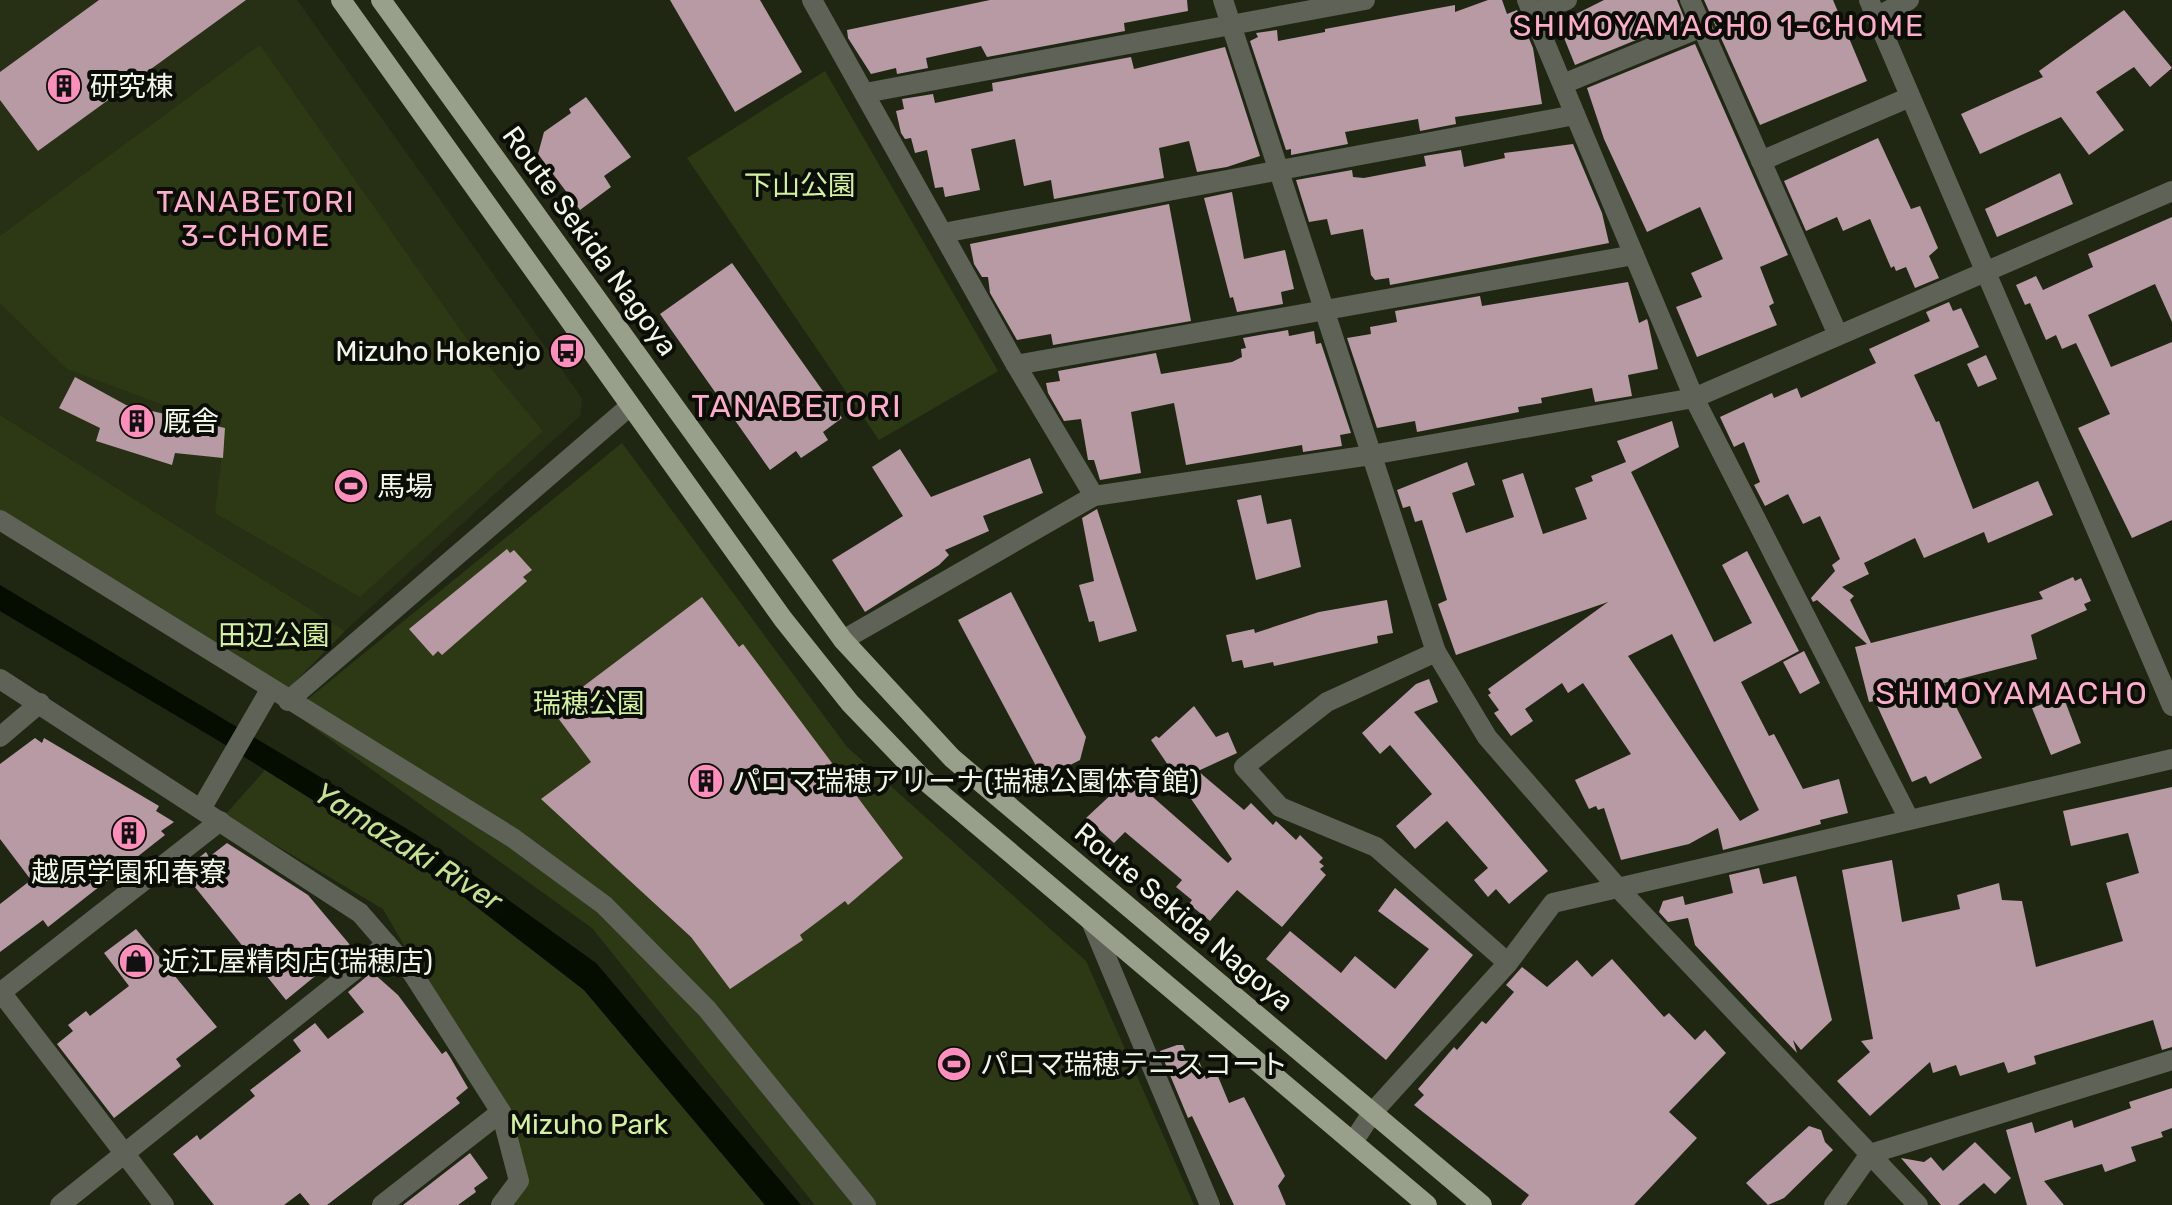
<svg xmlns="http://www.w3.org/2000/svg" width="2172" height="1205" viewBox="0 0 2172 1205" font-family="Rubik,'Noto Sans JP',sans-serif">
	<rect width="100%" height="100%" fill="#1f2712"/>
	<path fill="#273015" d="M0 0H297L582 398 580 416 345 631 0 415Z"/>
	<g fill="#2d3915">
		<path d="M260 45 471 345 543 431 360 597 215 513 225 428 67 369 0 303V236Z"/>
		<path d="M825 71 998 371 879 440 687 158Z"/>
		<path d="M0 415 345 631 286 691 0 511Z"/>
		<path d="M622 443 847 747 1086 961 1194 1205H815L592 928 292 712Z"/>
		<path d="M265 770 451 887 584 990 765 1205H501L519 1181 501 1112 383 909 225 815Z"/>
	</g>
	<path fill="#050c00" d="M0 585 422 838 596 963 801 1205H765L584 990 451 887 219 741 0 611Z"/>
	<g fill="#b79aa4" fill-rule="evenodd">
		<path d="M99 0H246L38 151 0 100V72Z"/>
		<path d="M670 0H760L802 72 735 112Z"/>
		<path d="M990 0H1187L1188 11 1124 23 1125 31 987 57 981 46 926 58 928 68 897 74 896 68 871 74 848 38 847 30Z"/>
		<path d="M1488 0H1502L1507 14 1517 10 1533 48 1542 104 1455 117 1456 124 1420 131 1418 119 1345 132 1348 144 1291 155V149L1286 150 1250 41 1258 37 1256 33 1277 30 1278 41 1325 32V29L1455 5V12Z"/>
		<path d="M1604 0H1677L1685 20 1575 65 1558 23Z"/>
		<path d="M1704 0H1833L1867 81 1760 125Z"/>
		<path d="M2124 10 2172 68 2150 87 2134 67 2096 92 2124 130 2089 155 2061 117 1980 154 1961 114 2043 77 2039 71Z"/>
		<path d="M1695 44 1788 255 1760 267 1774 303 1769 306 1777 325 1697 357 1676 307 1702 297 1691 273 1723 259 1700 207 1647 232 1604 139 1587 88Z"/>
		<path d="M1225 47 1260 156 1227 167 1197 172 1189 141 1159 148 1164 178 1054 199 1051 180 1024 186 1015 139 971 149 980 190 945 197 943 187 935 188 927 150 915 153 911 138 905 139 901 133 896 111 904 109 902 99 933 94 935 103 993 91 992 83 1131 57 1134 69Z"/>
		<path d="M586 97 631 157 604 176 611 187 580 210 538 154 544 132 571 113 569 109Z"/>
		<path d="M1878 138 1911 209 1920 206 1938 248 1929 256 1939 278 1915 288 1906 267 1896 271 1894 266 1891 268 1870 219 1843 231 1837 217 1806 231 1784 181Z"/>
		<path d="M1573 144 1602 213 1609 243 1390 285 1389 278 1375 280 1371 275 1363 229 1331 235 1327 219 1309 222 1296 180 1352 170 1353 177 1364 178 1426 166 1424 156 1461 150 1464 167 1505 158 1504 153Z"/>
		<path d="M2060 173 2073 204 1997 237 1985 209Z"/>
		<path d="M1232 192 1244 259 1285 250 1294 289 1281 292 1283 304 1237 312 1233 297 1230 298 1204 198Z"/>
		<path d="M1169 204 1191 321 1053 345 1051 334 1017 340 990 293 988 277H982L974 264 970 244Z"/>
		<path d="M2172 217V322L2155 284 2088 315 2111 367 2172 342V520L2132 538 2078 428 2110 414 2076 343 2062 349 2056 335 2046 340 2030 303 2025 305 2016 285 2036 276 2043 290 2093 267 2088 254Z"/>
		<path d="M732 263 842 418 823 432 828 440 801 458 796 451 770 470 660 314Z"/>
		<path d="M1628 282 1639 323 1647 319 1648 322 1658 369 1628 375 1632 396 1595 402 1592 388 1541 398 1542 403 1518 407 1519 412 1417 432 1415 421 1377 428 1347 338 1371 334 1370 327 1397 322 1395 311 1480 296 1482 306Z"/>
		<path d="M1949 302 1953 311 1961 308 1979 347 1914 375 1936 422 1939 421 1973 509 2038 481 2053 515 1988 543 1984 532 1924 558 1915 538 1864 563 1869 574 1842 587 1854 596 1850 600 1871 643 2043 599 2039 592 2073 577 2075 581 2081 578 2091 601 2084 604 2087 610 2031 635 2037 659 1944 683 1982 758 1930 784 1926 776 1912 782 1875 701 1869 702 1855 647 1867 644 1817 600 1813 602 1811 598 1835 571 1832 565 1840 559 1820 516 1803 524 1788 494 1765 506 1754 485 1760 482 1744 442 1734 447 1720 417 1772 393 1774 398 1797 388 1801 398 1876 363 1869 349 1930 321 1926 312Z"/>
		<path d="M1288 330 1289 336 1314 331 1316 344 1321 343 1351 433 1340 435 1342 446 1303 452 1302 445 1186 465 1174 403 1131 412 1141 473 1100 480 1094 460H1088L1081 419 1064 421 1048 393 1046 383 1060 381 1058 371 1156 353 1161 374 1179 371 1232 362 1242 357 1241 349 1246 348 1243 338Z"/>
		<path d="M1986 355 1997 379 1978 387 1967 364Z"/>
		<path d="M75 377 126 405 225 428 223 458 175 453 172 465 96 441 100 428 59 408Z"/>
		<path d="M1672 421 1679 447 1631 472 1714 642 1752 623 1722 565 1747 551 1799 651 1741 682 1769 736 1774 734 1803 789 1839 779 1848 813 1820 820 1821 824 1723 850 1718 828 1689 844 1621 860 1604 808 1598 810 1596 806 1589 809 1575 780 1631 754 1583 683 1568 693 1562 683 1525 709 1533 721 1511 736 1494 713 1499 710 1488 695 1491 693 1488 689 1608 602 1456 655 1438 604 1447 600 1422 520 1415 522 1410 506 1403 508 1397 490 1467 462 1475 485 1452 493 1466 533 1514 517 1502 480 1523 473 1543 534 1587 519 1575 488 1593 481 1591 476 1626 462 1617 441ZM1672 634 1759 810 1740 821 1628 656Z"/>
		<path d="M900 449 931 497 1030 458 1043 493 983 516 989 531 945 550 949 555 939 565 865 612 832 560 903 516 872 467Z"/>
		<path d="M1261 495 1267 524 1291 519 1301 567 1256 580 1237 500Z"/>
		<path d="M1097 509 1137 631 1099 642 1094 621 1089 622 1079 585 1094 581 1082 518Z"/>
		<path d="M507 549 510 553 514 550 532 570 523 577 527 581 442 655 438 651 433 656 409 629Z"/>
		<path d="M1011 592 1086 737 1080 760 1043 779 958 620Z"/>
		<path d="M702 597 739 647 743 644 903 858 848 905 845 901 800 935 803 940 730 989 691 937 541 799 591 762 552 710Z"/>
		<path d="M1387 600 1393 633 1377 636 1378 643 1274 666 1273 662 1244 668 1242 660 1232 662 1226 635 1254 629 1255 633 1319 612Z"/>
		<path d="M1804 651 1820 683 1800 694 1783 662Z"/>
		<path d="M1429 679 1438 702 1414 712 1548 871 1509 904 1496 889 1488 897 1474 880 1488 868 1447 821 1415 849 1396 826 1432 794 1390 745 1380 754 1362 733 1416 684Z"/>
		<path d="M2063 696 2081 743 2051 755 2032 708Z"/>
		<path d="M1194 706 1216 737 1228 732 1237 753 1198 771 1244 810 1251 803 1273 825 1276 821 1296 840 1300 835 1323 858 1319 862 1324 866 1320 869 1326 875 1282 927 1237 890 1210 921 1189 904 1192 900 1176 887 1182 880 1125 832 1114 843 1086 818 1130 777 1228 863 1232 859 1151 740 1156 736 1159 738Z"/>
		<path d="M35 738 42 743 44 738 159 806 156 811 174 822 161 831 165 835 48 927 43 920 0 952V904L31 880 0 839V764Z"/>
		<path d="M2172 787V1047L2162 1050 2153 1020 2034 1056 2036 1064 2008 1073 2004 1062 1960 1076 1956 1065 1933 1073 1930 1062 1870 1116 1837 1081 1870 1052 1861 1041 1873 1039 1842 870 1892 860 1902 922 1960 909 1957 895 1999 883 2002 900 2022 901 2036 967 2123 941 2106 883 2139 873 2128 833 2071 846 2063 811Z"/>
		<path d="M227 843 308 895 356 952 331 972 325 968 286 1000 182 871 206 852 209 857Z"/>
		<path d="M1759 868 1763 884 1796 876 1832 1020 1801 1050 1793 1040 1797 1053 1695 945 1688 918 1668 922 1659 912 1663 901 1683 896 1685 905 1733 893 1729 875Z"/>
		<path d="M1395 888 1473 955 1386 1060 1266 959 1290 931 1341 973 1355 956 1395 989 1429 949 1378 911Z"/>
		<path d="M136 929 217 1027 176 1059 181 1066 114 1118 57 1044 73 1031 68 1025 86 1011 90 1016 129 986 104 953Z"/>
		<path d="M1612 959 1664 1017 1669 1013 1695 1040 1705 1030 1726 1053 1669 1112 1697 1138 1634 1205H1521L1529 1195 1414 1105 1424 1095 1418 1089 1454 1047 1457 1050 1482 1021 1486 1024 1514 992 1506 985 1522 967 1547 987 1577 960 1592 977Z"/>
		<path d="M372 972 398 995 442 1054 446 1051 450 1057 468 1088 456 1098 460 1103 327 1205H310L300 1193 284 1205H214L173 1154 197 1135 200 1140 255 1096 250 1090 301 1051 293 1040 315 1023 328 1039 364 1012 348 992Z"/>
		<path d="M1177 1045H1183L1189 1059 1197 1056 1206 1079 1217 1074 1229 1103 1244 1097 1285 1176 1278 1186 1286 1205H1234L1192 1116 1188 1118 1160 1051Z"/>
		<path d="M2172 1088V1128L2161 1132 2163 1137 2131 1147 2136 1161 2105 1172 2102 1164 2044 1181 2064 1205H2027L2006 1130 2032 1122 2035 1133 2072 1120 2074 1128 2131 1108 2129 1102Z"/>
		<path d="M1809 1126 1821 1130 1825 1142 1833 1150 1784 1198 1768 1205 1746 1183Z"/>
		<path d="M1975 1142 2011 1178 1995 1194 1984 1183 1958 1205H1941L1901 1158 1924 1162 1931 1157 1943 1171Z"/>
		<path d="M470 1153 488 1178 474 1188 476 1192 458 1205H403Z"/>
	</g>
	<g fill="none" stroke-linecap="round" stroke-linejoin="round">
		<g stroke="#5e6257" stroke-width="20">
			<path d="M812 0 1016 365 1094 496"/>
			<path d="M1223 0 1436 652 1487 737 1619 889 1918 1205"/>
			<path d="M1527 0 1694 398 1909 819"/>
			<path d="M1690 0 1838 335"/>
			<path d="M1869 0 2172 706"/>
			<path d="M1533 13 1567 0"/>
			<path d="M1876 17 1909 0"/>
			<path d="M1563 84 1702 27"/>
			<path d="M865 93 1365 0"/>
			<path d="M1761 161 1910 97"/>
			<path d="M943 233 1575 115"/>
			<path d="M1016 365 1634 255"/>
			<path d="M0 520 513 838 604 905 707 1009 866 1205"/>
			<path d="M843 640 1094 496 1371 455 1694 398 2172 191"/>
			<path d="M1436 652 1327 702 1244 767 1280 807 1376 847 1508 963"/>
			<path d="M0 679 360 913 413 974 501 1112 519 1181 501 1205"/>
			<path d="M288 701 630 406"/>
			<path d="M0 737 40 703"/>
			<path d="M201 809 270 690"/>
			<path d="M1091 921 1210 1205"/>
			<path d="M0 991 164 1205"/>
			<path d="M0 993 220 821"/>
			<path d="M1353 1142 1372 1113 1508 963 1553 903 2172 759"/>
			<path d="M60 1205 387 944"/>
			<path d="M382 1205 501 1112"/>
			<path d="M1834 1205 1870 1154 2172 1060"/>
		</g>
		<g stroke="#98a08b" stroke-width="20">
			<path d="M341 0 783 619 850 703 922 778 1427 1205"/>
			<path d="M381 0 843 640 952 758 1482 1205"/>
		</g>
	</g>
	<defs>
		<g id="building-disc" transform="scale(1.8)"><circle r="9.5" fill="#fe8ebc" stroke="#0b0e06"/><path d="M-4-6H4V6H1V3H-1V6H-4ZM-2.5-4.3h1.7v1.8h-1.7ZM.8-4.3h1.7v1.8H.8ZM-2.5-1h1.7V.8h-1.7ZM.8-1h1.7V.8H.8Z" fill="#111"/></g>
		<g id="bus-disc" transform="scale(1.8)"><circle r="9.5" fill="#fe8ebc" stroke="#0b0e06"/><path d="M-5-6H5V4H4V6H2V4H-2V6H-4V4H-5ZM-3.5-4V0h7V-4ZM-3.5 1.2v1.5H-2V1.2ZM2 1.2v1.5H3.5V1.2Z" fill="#111"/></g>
		<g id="stadium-disc" transform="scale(1.8)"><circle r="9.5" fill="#fe8ebc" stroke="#0b0e06"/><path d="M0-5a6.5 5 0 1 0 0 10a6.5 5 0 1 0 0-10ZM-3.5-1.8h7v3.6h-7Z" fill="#111"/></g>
		<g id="shop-disc" transform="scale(1.8)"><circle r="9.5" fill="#fe8ebc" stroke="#0b0e06"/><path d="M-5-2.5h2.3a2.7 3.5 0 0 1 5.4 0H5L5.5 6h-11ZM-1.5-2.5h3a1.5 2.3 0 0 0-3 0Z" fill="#111"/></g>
	</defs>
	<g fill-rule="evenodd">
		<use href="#building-disc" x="64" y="86"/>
		<use href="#bus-disc" x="567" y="351"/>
		<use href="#building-disc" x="137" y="421"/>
		<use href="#stadium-disc" x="351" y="486"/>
		<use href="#building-disc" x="706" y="781"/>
		<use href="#building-disc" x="129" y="833"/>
		<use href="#shop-disc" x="136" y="961"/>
		<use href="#stadium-disc" x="954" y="1064"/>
	</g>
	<g text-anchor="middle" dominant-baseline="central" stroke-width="8" stroke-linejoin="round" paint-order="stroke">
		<g font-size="28" fill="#f1f6e9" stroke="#0b0e06" text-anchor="start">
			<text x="90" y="86">研究棟</text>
			<text x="541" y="351" text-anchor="end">Mizuho Hokenjo</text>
			<text x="163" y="421">厩舎</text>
			<text x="377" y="486">馬場</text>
			<text x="732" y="781">パロマ瑞穂アリーナ(瑞穂公園体育館)</text>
			<text x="129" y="872" text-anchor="middle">越原学園和春寮</text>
			<text x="162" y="961">近江屋精肉店(瑞穂店)</text>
			<text x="980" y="1064">パロマ瑞穂テニスコート</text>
		</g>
		<g font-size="28" fill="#d3f19e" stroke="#0b0e06">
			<text x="800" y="185">下山公園</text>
			<text x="274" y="635">田辺公園</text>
			<text x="589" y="703">瑞穂公園</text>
			<text x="589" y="1124">Mizuho Park</text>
		</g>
		<g font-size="28" fill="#f1f6e9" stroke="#0b0e06">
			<text transform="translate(590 241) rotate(54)">Route Sekida Nagoya</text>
			<text transform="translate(1184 917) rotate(40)">Route Sekida Nagoya</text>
		</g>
		<g font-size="30" letter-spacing="2" fill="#fdadcb" stroke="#0b0e06">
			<text x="1719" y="26">SHIMOYAMACHO 1-CHOME</text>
			<text x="256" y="202">TANABETORI<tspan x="256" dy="34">3-CHOME</tspan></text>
		</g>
		<g font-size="30" font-style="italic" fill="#c4e290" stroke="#0b0e06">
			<text transform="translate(408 847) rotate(32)">Yamazaki River</text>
		</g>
		<g font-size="32" letter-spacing="2" fill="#fdadcb" stroke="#0b0e06">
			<text x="797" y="406">TANABETORI</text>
			<text x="2012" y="693">SHIMOYAMACHO</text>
		</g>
	</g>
</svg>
